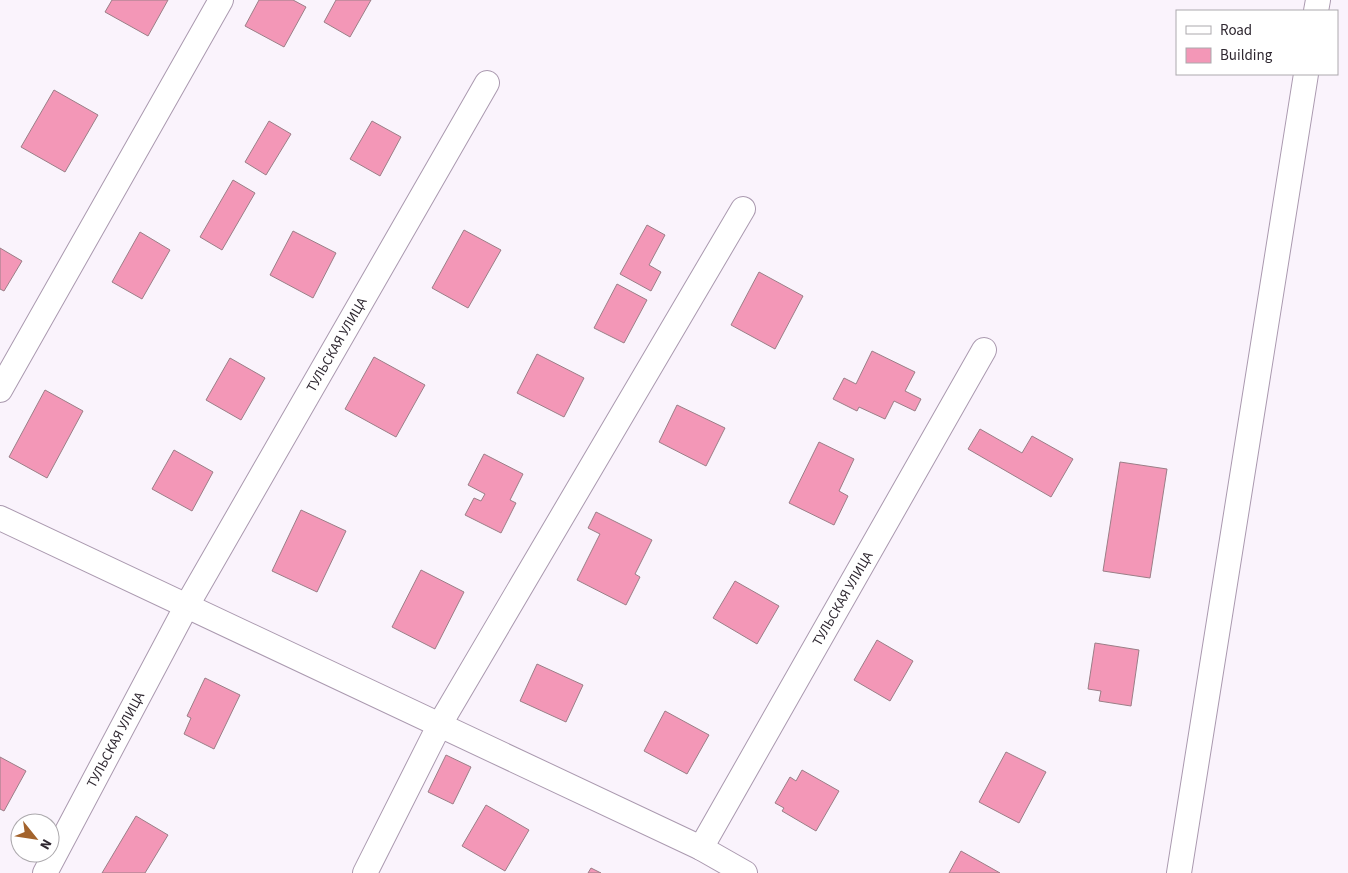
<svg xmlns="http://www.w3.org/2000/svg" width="1348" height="873" viewBox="0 0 1348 873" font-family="'Source Sans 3',sans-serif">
	<rect width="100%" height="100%" fill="#faf3fc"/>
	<g fill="#f397b7" stroke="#9b7e87">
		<path d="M112 0H168L148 36 105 12Z"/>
		<path d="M259 0H293L306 7 284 47 245 26Z"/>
		<path d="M336 0H371L350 37 324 22Z"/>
		<path d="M54 90 98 115 65 172 21 147Z"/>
		<path d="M269 121 291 134 266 175 245 162Z"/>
		<path d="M372 121 401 137 380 176 350 159Z"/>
		<path d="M233 180 255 193 222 250 200 237Z"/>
		<path d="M647 225 665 235 649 265 661 272 651 291 620 274Z"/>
		<path d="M464 230 501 250 468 308 432 288Z"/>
		<path d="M293 231 336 253 313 298 270 275Z"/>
		<path d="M140 232 170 250 142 299 112 282Z"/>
		<path d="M0 248 22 261 4 291 0 289Z"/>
		<path d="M759 272 803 296 775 349 731 325Z"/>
		<path d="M617 284 647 300 624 343 594 328Z"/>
		<path d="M872 351 915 372 905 391 921 399 915 411 894 401 885 419 859 407 857 411 833 399 844 378 856 384Z"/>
		<path d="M537 354 584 378 564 417 517 393Z"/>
		<path d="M374 357 425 385 396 437 345 409Z"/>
		<path d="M230 358 265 378 241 420 206 400Z"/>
		<path d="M45 390 83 411 47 478 9 457Z"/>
		<path d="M677 405 725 428 706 466 659 442Z"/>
		<path d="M980 429 1022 453 1032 436 1073 459 1051 497 968 449Z"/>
		<path d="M819 442 854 459 839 491 848 496 834 525 789 503Z"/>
		<path d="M174 450 213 472 192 511 152 489Z"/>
		<path d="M484 454 523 474 510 500 516 503 501 533 465 515 474 498 481 501 485 494 468 485Z"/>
		<path d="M1120 462 1167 469 1150 578 1103 571Z"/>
		<path d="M301 510 346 531 317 592 272 571Z"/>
		<path d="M596 512 652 540 635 574 640 577 626 605 577 580 600 534 588 528Z"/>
		<path d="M421 570 464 592 435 649 392 627Z"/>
		<path d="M735 581 779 606 757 644 713 618Z"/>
		<path d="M877 640 913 661 890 701 854 680Z"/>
		<path d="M1095 643 1139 650 1131 706 1099 701 1101 691 1088 689Z"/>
		<path d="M537 664 583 685 566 722 520 701Z"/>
		<path d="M205 678 240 695 214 749 184 734 191 718 187 716Z"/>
		<path d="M665 711 709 735 687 774 644 751Z"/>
		<path d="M1006 752 1046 772 1019 823 979 802Z"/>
		<path d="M446 755 471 767 453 804 428 792Z"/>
		<path d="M0 757 26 771 4 811 0 809Z"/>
		<path d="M802 770 839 791 816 831 782 811 784 808 775 803 790 777 796 781Z"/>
		<path d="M486 805 529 830 505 871 462 846Z"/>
		<path d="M136 816 168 835 145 873H102Z"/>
		<path d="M961 851 1000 873H949Z"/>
		<path d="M591 868 601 873H588Z"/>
	</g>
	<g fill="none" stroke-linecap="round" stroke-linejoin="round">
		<g stroke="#aa99af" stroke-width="26">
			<g id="street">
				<path d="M1316 11 1318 0"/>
				<path d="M0 390 221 0"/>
				<path d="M0 518 701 848 745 873"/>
				<path d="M701 848 984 350"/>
				<path d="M45 873 186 607 487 83"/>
				<path d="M365 873 440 724 743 209"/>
				<path d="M1179 873 1306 74"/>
			</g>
		</g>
		<use href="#street" stroke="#fff" stroke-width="24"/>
	</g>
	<g text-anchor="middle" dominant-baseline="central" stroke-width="4.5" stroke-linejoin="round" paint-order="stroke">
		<g font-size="14" fill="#2f2831" stroke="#fff">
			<text transform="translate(337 345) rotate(-60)">ТУЛЬСКАЯ УЛИЦА</text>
			<text transform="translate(843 599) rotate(-60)">ТУЛЬСКАЯ УЛИЦА</text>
			<text transform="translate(116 740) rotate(-62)">ТУЛЬСКАЯ УЛИЦА</text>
		</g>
	</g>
	<rect x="1176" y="10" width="162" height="65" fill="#ffffff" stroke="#aca9ad"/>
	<rect x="1186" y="26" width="25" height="8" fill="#ffffff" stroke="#aca9ad"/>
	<text x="1220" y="35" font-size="15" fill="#2f2831">Road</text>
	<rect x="1186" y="48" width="25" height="15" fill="#f397b7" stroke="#aca9ad"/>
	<text x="1220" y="60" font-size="15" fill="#2f2831">Building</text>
	<g transform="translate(35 838) rotate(120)"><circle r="24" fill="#ffffff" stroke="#aca9ad"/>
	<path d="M0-4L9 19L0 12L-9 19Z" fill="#a3632c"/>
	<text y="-8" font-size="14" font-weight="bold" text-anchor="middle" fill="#2f2831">N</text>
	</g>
</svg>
